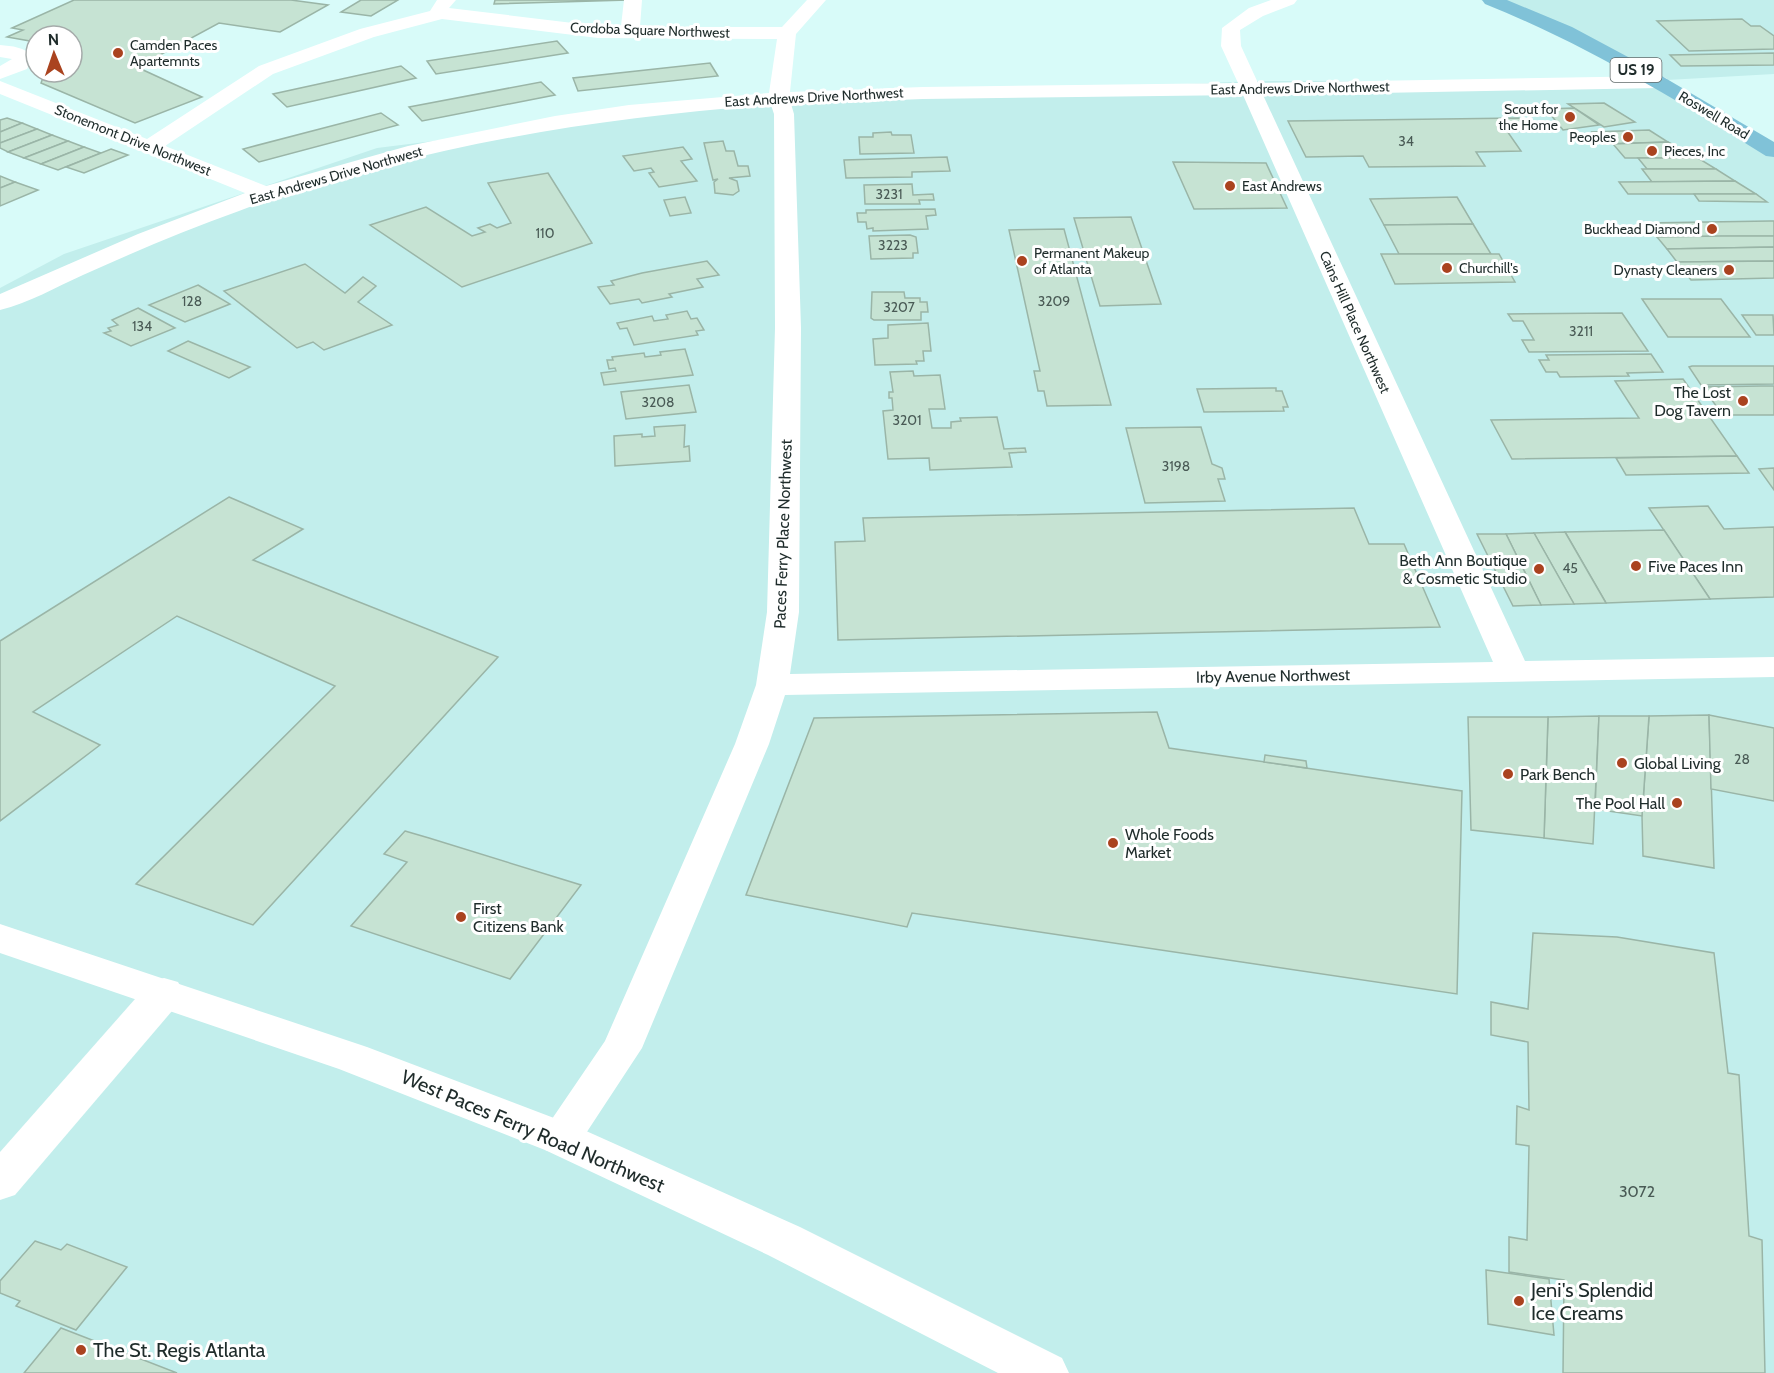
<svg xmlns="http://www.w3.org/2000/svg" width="1774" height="1373" viewBox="0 0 1774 1373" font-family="Cabin,sans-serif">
	<rect width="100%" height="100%" fill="#d8fbf9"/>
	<path fill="#c2eeec" d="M1481 0H1774V74L1667 80 1774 143V1373H0V288L64 254 377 148 723 105 1254 81H1663Z"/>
	<g fill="#c6e3d3" stroke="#9ab5a7" stroke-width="1.5">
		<path d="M74 0H291L328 5 280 32 219 23 143 64 141 69 202 97 135 123 41 83 45 72H72V36H36V42L7 37 23 30 12 28Z"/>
		<path d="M361 0H398L371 16 341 12Z"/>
		<path d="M495 0H629L494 4Z"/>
		<path d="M1742 19 1751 26H1760L1774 36V49L1689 51 1657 21Z"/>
		<path d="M557 41 568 53 436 74 427 61Z"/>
		<path d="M1774 53V65L1681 66 1670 55Z"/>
		<path d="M710 63 718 76 578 91 573 78Z"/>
		<path d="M401 66 416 78 287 107 273 94Z"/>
		<path d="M541 82 555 95 422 121 409 107Z"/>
		<path d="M1604 103 1635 122 1604 127 1568 104Z"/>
		<path d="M1574 108 1599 125 1563 130 1546 109Z"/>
		<path d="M381 113 398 125 259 162 243 149Z"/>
		<path d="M7 118 22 123 0 132V120Z"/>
		<path d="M1519 118 1528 131H1507L1521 151 1476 152 1485 166 1369 167 1363 156 1306 157 1288 121Z"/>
		<path d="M22 123 37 129 0 143V132Z"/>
		<path d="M37 129 52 135 8 152 0 148V143Z"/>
		<path d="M1649 130 1668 142 1602 144 1592 132Z"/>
		<path d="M891 132 892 135H911L914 153 860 154 859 137H873V133Z"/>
		<path d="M52 135 68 141 24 158 8 152Z"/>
		<path d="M68 141 84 147 41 164 24 158Z"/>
		<path d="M723 141 726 151H734L738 166H748L750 176 729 178 737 181 739 191 733 195 715 193 714 182 718 179 713 180 704 143Z"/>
		<path d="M1668 142 1698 158H1625L1613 144Z"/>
		<path d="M84 147 101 153 58 170 41 164Z"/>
		<path d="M683 147 692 159 681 161 697 181 659 187 649 173 654 172 651 168 634 171 623 156Z"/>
		<path d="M111 149 128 155 84 173 66 167Z"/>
		<path d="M947 157 950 171 912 172V177L846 178 844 160Z"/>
		<path d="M1638 158H1698L1716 169H1647Z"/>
		<path d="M1173 162 1266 163 1287 208 1194 209Z"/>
		<path d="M1642 169H1716L1735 181 1652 182Z"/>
		<path d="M548 173 592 243 462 287 370 225 426 207 472 236 485 232 478 228 490 224 497 228 511 223 488 183Z"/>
		<path d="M0 176 15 182 0 188Z"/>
		<path d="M1735 181 1756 194H1628L1619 182Z"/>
		<path d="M15 182 38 190 0 206V188Z"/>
		<path d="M912 184 913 195 933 194 934 200H919L920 204H865L864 185Z"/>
		<path d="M1694 194H1756L1767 202 1699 201Z"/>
		<path d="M685 197 691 213 670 216 664 200Z"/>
		<path d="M1457 197 1473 224 1384 225 1370 199Z"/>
		<path d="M935 209 936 215 926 216 928 229 873 231V228L867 229 866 222H858L857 213H866V210Z"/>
		<path d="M1131 217 1161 304 1100 306 1074 218Z"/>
		<path d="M1770 221H1774V236L1657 237 1645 223Z"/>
		<path d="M1473 224 1491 254H1399L1384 225Z"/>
		<path d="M1064 229 1111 405 1047 406 1044 391H1038L1034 371H1040L1009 230Z"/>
		<path d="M910 235 916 237 918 253H913V258L871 259 869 236Z"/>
		<path d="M1722 236H1774V247L1667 249 1657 237Z"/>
		<path d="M1774 247V261L1677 262 1667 249Z"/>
		<path d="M1381 254H1499L1515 282 1395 284Z"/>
		<path d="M707 261 719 275 697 279 703 287 669 294 672 297 642 303 639 299 610 304 598 287 614 285 611 281 642 273Z"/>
		<path d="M1774 261V278L1691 280 1677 262Z"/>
		<path d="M305 264 345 293 363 277 376 286 358 302 392 325 324 350 313 342 297 348 224 291Z"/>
		<path d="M198 285 230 304 185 322 149 305Z"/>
		<path d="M872 292H904L905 298H920V302H927L928 312H921V320H874L871 318Z"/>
		<path d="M1642 299H1721L1750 337H1668Z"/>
		<path d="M138 308 175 328 131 346 104 333 111 331 108 328 118 325 112 320Z"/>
		<path d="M687 311 691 319 697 318 704 330 696 331 698 335 634 345 627 328 620 329 617 323 652 316 654 321 668 319 666 315Z"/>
		<path d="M1622 313 1648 351 1529 352 1522 340H1534L1523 321H1513L1508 314Z"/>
		<path d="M1742 315H1773L1774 335H1756Z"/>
		<path d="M928 323 931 351H923L924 361H916L917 364 875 365 873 339 888 338V325Z"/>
		<path d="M188 341 250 367 229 378 168 351Z"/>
		<path d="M685 349 693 375 604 385 601 373 616 371 615 368 609 369 607 360H613L612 357 644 353 645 357 661 355 660 352Z"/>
		<path d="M1651 354 1663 372 1627 373 1629 376 1560 377 1557 372H1546L1539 360H1549L1546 355Z"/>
		<path d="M1692 366H1774V384L1701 385 1689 367Z"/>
		<path d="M913 371 914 376 940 375 945 409H929L932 428H951V422L961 421 960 418 997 417 1004 449 1025 448 1026 452 1009 453 1012 467 930 470 929 458 888 459 883 411 893 410 892 398H889V392H893L890 372Z"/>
		<path d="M1683 379 1737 456 1512 459 1491 420 1639 418 1615 381Z"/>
		<path d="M689 385 696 412 626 419 621 392Z"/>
		<path d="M1761 386H1774V415H1723L1702 387Z"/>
		<path d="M1276 388V391H1282L1288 407H1283L1284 411 1204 412 1197 389Z"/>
		<path d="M685 425 684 447 689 446 690 461 615 466 614 436 642 434V437L655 436 654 427Z"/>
		<path d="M1201 427 1212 464 1222 468 1225 479H1218L1225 501 1145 503 1126 428Z"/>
		<path d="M1737 456 1749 473 1626 475 1616 458Z"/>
		<path d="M1774 468V490L1759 469Z"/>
		<path d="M229 497 303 529 253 560 498 657 253 925 136 884 335 686 177 616 33 712 100 745 0 821V641Z"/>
		<path d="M1708 506 1724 529 1774 527V597L1710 599 1649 508Z"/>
		<path d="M1354 508 1369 544H1404L1440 627 838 640 835 542 865 541 863 518Z"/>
		<path d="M1664 530 1710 599 1606 603 1565 532Z"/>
		<path d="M1565 532 1606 603 1574 604 1534 533Z"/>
		<path d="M1534 533 1574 604 1541 605 1506 534Z"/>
		<path d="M1477 534H1506L1541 605 1513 606Z"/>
		<path d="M1157 712 1169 748 1462 791 1457 994 912 913 907 927 746 895 814 718Z"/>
		<path d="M1709 715 1714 868 1643 856 1642 816 1649 716Z"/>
		<path d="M1709 715 1774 728V801L1711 789Z"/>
		<path d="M1599 716 1593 844 1544 838 1548 717Z"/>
		<path d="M1599 716H1649L1642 816 1595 809Z"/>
		<path d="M1468 717H1548L1544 838 1471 830Z"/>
		<path d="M1265 755 1306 761 1307 768 1264 762Z"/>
		<path d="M405 831 429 838 581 885 510 979 351 926 407 862 384 854Z"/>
		<path d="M1533 933 1617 937 1714 953 1728 1073 1739 1075 1749 1236 1762 1240 1765 1373H1563L1564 1280 1509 1272V1237L1527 1240 1529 1146 1516 1144 1517 1106 1529 1110 1528 1042 1491 1035V1002L1528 1009Z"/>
		<path d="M35 1241 61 1250 67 1244 127 1267 76 1330 16 1306 20 1301 0 1293V1281Z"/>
		<path d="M1486 1270 1549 1279 1554 1335 1488 1324Z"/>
		<path d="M61 1328 177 1373H24Z"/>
	</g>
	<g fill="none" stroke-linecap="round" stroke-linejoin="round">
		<g fill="#fff" fill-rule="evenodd">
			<path d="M437 0H456L449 8 598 26H621L624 0H642L640 27H782L807 0H826L796 34 790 92 923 87 1238 83 1221 46 1222 28 1249 8 1271 0H1297L1294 4 1263 16 1240 30 1241 46 1258 83 1659 76 1666 78 1669 82 1666 86 1659 88 1263 95 1525 661 1774 657V677L785 695 769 744 642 1048 575 1150 560 1155 545 1150 539 1138 605 1041 735 744 756 685 767 612 775 328 774 114 771 105C589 118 410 148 239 211 186 230 134 252 83 275 56 287 29 303 0 310V294L138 234 245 193 0 94V81L147 139 259 66 360 29 430 11ZM442 19 598 38 777 39 769 93 629 105 555 116 408 146 266 186 165 146 273 74 374 37ZM1243 95 1493 662 790 674 799 612 801 328 794 114 791 104 923 99Z"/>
			<path d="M0 45C12 46 25 47 33 57L27 69 0 79V66L12 59 0 57Z"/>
			<path d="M164 978 178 982 184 993 178 1004 15 1195 0 1200V1152L150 982Z"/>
		</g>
		<path fill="#fff" fill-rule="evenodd" d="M0 924 367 1047 575 1126 800 1227 1062 1358 1069 1373H998L768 1255 545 1150 339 1069 0 953Z"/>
		<path fill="#80c2d8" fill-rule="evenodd" d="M1482 0H1507L1572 27 1643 65 1774 142V157L1766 156C1675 99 1585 44 1485 4Z"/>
	</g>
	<g fill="#aa431f" stroke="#fff" stroke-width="2">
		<circle cx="118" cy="53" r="6"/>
		<circle cx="1570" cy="117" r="6"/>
		<circle cx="1628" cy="137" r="6"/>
		<circle cx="1652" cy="151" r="6"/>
		<circle cx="1230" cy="186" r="6"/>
		<circle cx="1712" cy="229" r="6"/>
		<circle cx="1022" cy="261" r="6"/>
		<circle cx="1447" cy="268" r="6"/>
		<circle cx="1729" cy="270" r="6"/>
		<circle cx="1743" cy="401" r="6"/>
		<circle cx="1636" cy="566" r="6"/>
		<circle cx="1539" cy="569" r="6"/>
		<circle cx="1622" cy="763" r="6"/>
		<circle cx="1508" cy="774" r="6"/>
		<circle cx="1677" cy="803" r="6"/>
		<circle cx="1113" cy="843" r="6"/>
		<circle cx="461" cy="917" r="6"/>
		<circle cx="1519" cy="1301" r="6"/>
		<circle cx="81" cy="1350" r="6"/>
	</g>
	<g text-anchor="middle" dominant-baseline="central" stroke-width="6" stroke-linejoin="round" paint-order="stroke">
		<g font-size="14" fill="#1f2c2b" stroke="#fff">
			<text transform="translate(650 30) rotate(2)">Cordoba Square Northwest</text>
			<text transform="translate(1300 88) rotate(-1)">East Andrews Drive Northwest</text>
			<text transform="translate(814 97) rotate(-3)">East Andrews Drive Northwest</text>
			<text transform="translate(1714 115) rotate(31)">Roswell Road</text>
			<text transform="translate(133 140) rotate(22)">Stonemont Drive Northwest</text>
			<text transform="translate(336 175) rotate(-16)">East Andrews Drive Northwest</text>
			<text transform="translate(1355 322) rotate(66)">Cains Hill Place Northwest</text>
		</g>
		<g font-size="14" fill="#1f2c2b" stroke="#fff" text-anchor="start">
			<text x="130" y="45">Camden Paces<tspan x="130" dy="16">Apartemnts</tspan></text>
			<text x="1558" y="109" text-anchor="end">Scout for<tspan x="1558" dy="16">the Home</tspan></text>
			<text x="1616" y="137" text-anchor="end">Peoples</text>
			<text x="1664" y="151">Pieces, Inc</text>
			<text x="1242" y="186">East Andrews</text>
			<text x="1700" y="229" text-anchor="end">Buckhead Diamond</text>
			<text x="1034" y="253">Permanent Makeup<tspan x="1034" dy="16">of Atlanta</tspan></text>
			<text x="1459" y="268">Churchill's</text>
			<text x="1717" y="270" text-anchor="end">Dynasty Cleaners</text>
		</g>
		<g font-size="14" fill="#495a55">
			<text x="1406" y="141">34</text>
			<text x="889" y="194">3231</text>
			<text x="545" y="233">110</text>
			<text x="893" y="245">3223</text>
			<text x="192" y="301">128</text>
			<text x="1054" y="301">3209</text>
			<text x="899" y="307">3207</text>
			<text x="142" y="326">134</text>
			<text x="1581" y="331">3211</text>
			<text x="658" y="402">3208</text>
			<text x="907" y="420">3201</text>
			<text x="1176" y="466">3198</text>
			<text x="1570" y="568">45</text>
			<text x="1742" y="759">28</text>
		</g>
		<rect fill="#fff" stroke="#626b6b" stroke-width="1.5" x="1610.5" y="58" width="51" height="24" rx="4.5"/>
		<g font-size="15" font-weight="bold" fill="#1f2c2b">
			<text x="1636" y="70">US 19</text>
		</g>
		<g font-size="16" fill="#1f2c2b" stroke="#fff" text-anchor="start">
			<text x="1731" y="392" text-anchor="end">The Lost<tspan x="1731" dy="18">Dog Tavern</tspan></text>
			<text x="1527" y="560" text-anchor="end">Beth Ann Boutique<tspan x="1527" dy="18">&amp; Cosmetic Studio</tspan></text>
			<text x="1648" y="566">Five Paces Inn</text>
			<text x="1634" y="763">Global Living</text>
			<text x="1520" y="774">Park Bench</text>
			<text x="1665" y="803" text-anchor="end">The Pool Hall</text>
			<text x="1125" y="834">Whole Foods<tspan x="1125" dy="18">Market</tspan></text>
			<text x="473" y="908">First<tspan x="473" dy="18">Citizens Bank</tspan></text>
		</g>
		<g font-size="16" fill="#1f2c2b" stroke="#fff">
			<text transform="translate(783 534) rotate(-88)">Paces Ferry Place Northwest</text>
			<text transform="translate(1273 676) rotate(-1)">Irby Avenue Northwest</text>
		</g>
		<g font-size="16" fill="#495a55">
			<text x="1637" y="1191">3072</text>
		</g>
		<g font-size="20" fill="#1f2c2b" stroke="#fff">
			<text transform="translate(533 1131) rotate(23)">West Paces Ferry Road Northwest</text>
		</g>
		<g font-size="20" fill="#1f2c2b" stroke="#fff" text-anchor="start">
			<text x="1531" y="1290">Jeni's Splendid<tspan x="1531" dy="23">Ice Creams</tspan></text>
			<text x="93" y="1350">The St. Regis Atlanta</text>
		</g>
	</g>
	<g transform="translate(54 54) rotate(358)"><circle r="28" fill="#ffffff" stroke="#a5abaa" stroke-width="1.5"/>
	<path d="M0-4.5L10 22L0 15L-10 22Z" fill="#aa431f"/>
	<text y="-9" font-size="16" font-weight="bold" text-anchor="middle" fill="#1f2c2b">N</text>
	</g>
</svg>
